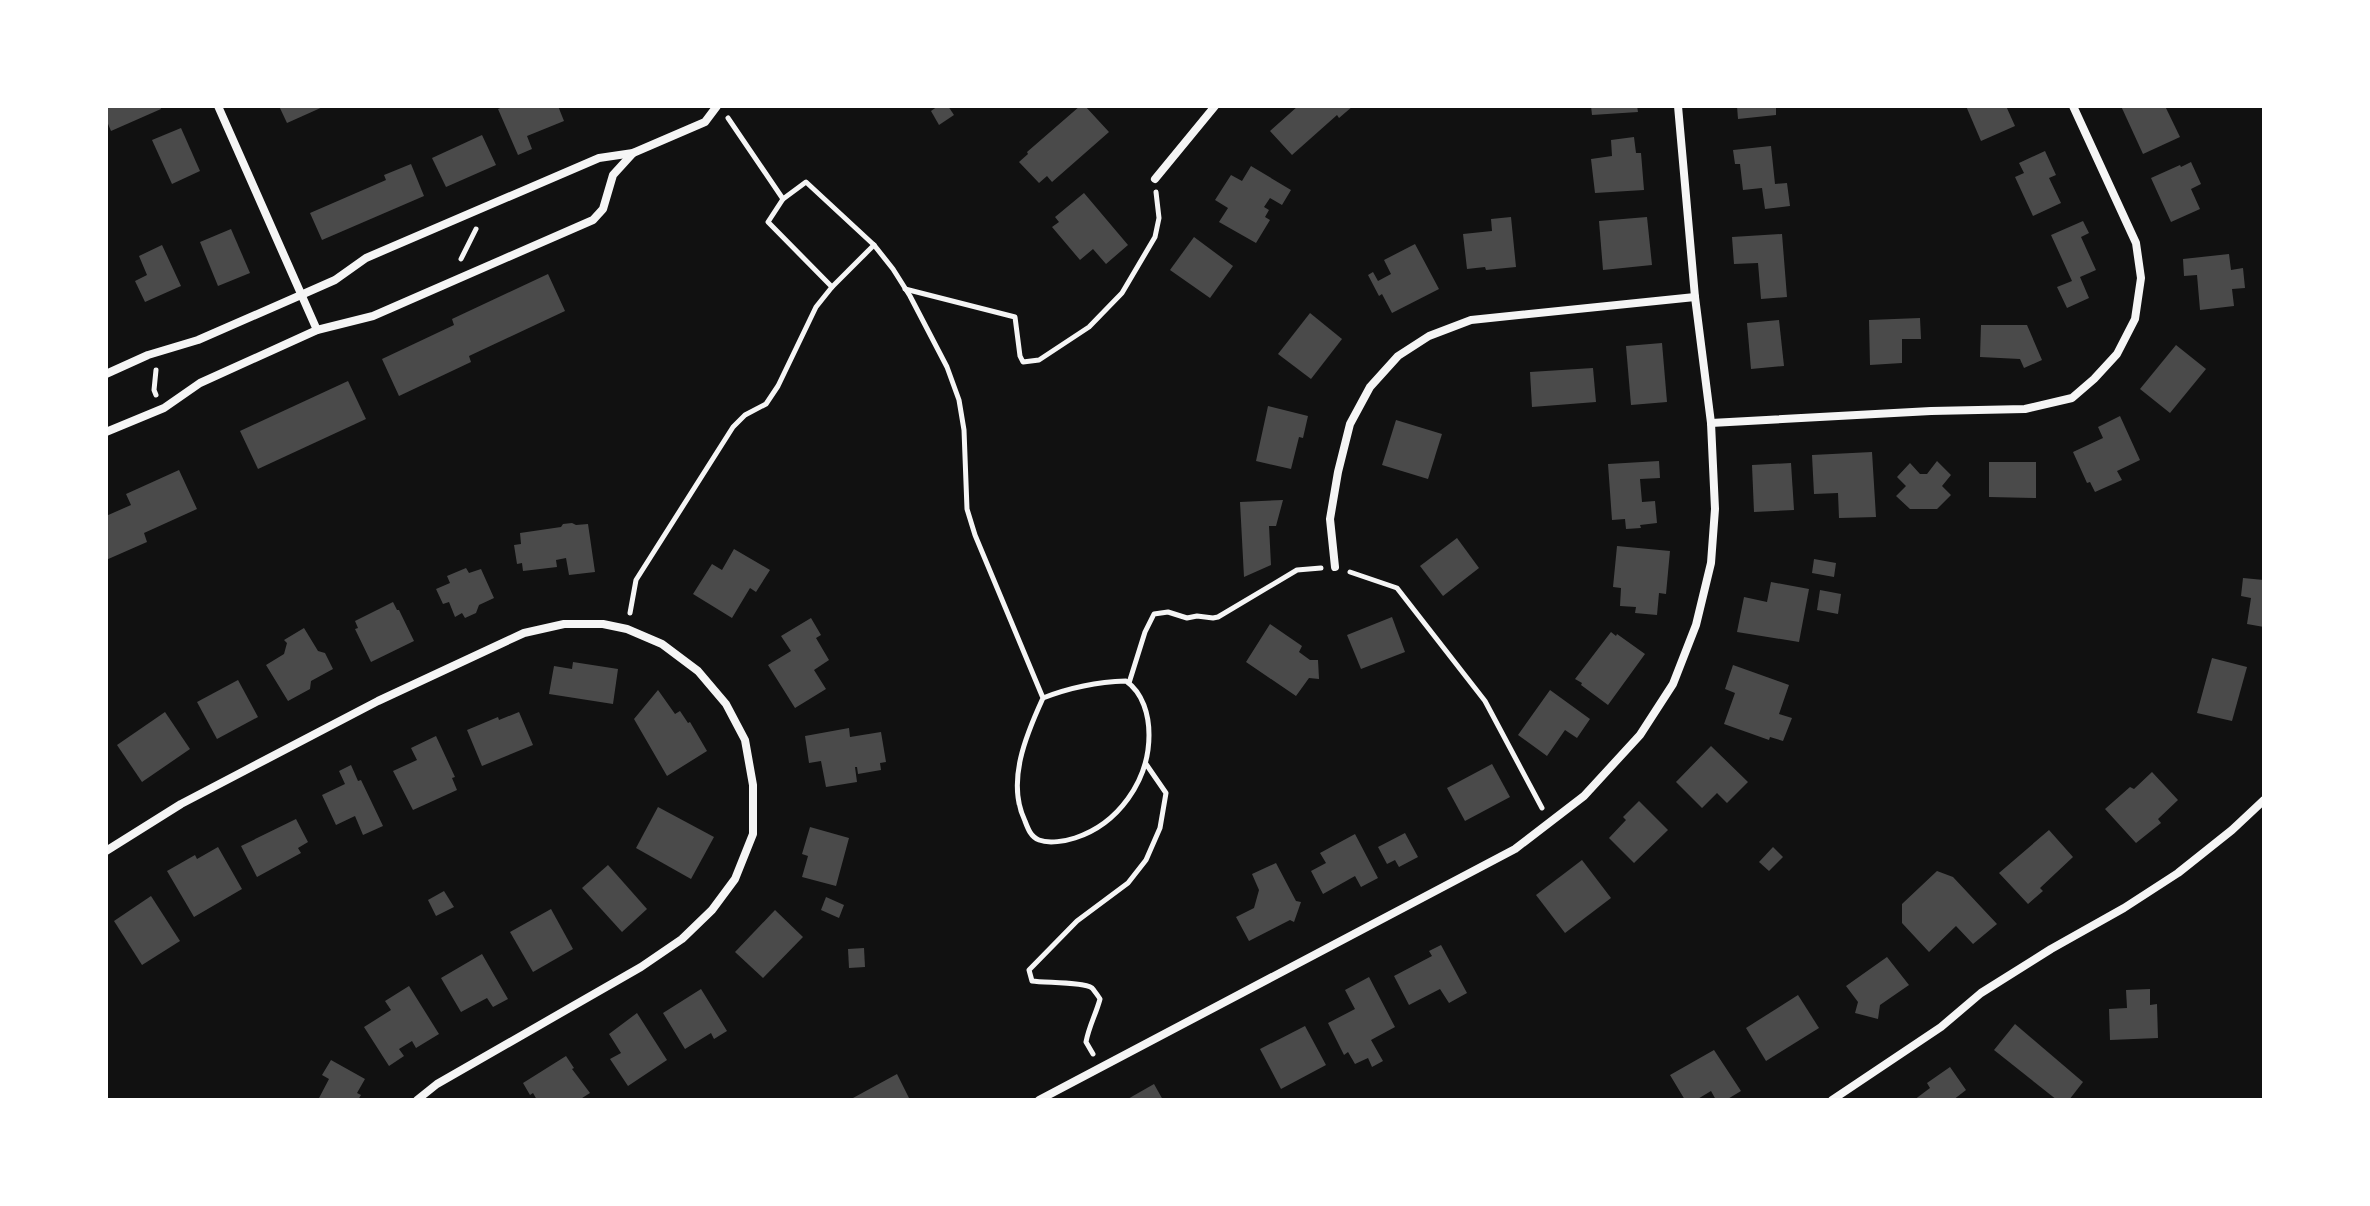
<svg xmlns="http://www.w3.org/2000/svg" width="2370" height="1206" viewBox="0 0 2370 1206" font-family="'IBM Plex Sans',sans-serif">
	<rect width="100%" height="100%" fill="#111"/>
	<g fill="#4a4a4a">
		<path d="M106 106H160L161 109 111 131 106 119Z"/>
		<path d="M279 106H325L287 123Z"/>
		<path d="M505 106H558L564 121 527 136 532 149 518 155 498 109Z"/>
		<path d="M938 106H948L954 115 939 125 931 111Z"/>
		<path d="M1080 106H1085L1109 132 1052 182 1047 176 1039 183 1019 162 1028 154 1027 152Z"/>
		<path d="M1298 106H1353L1339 118 1337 115 1292 155 1270 131Z"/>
		<path d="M1591 106H1637L1638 112 1592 115Z"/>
		<path d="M1737 106H1776V115L1738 119Z"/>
		<path d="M1966 106H2006L2015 126 1981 141Z"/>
		<path d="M2121 106H2165L2180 137 2143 154Z"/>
		<path d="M181 128 200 171 172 184 152 140Z"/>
		<path d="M482 135 496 165 446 187 432 158Z"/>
		<path d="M1634 137 1636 153H1641L1644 190 1595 193 1591 159 1612 156 1611 140Z"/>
		<path d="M1771 146 1775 184 1787 183 1790 206 1765 209 1762 188 1743 190 1740 164H1735L1733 150Z"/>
		<path d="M2045 151 2056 175 2049 178 2061 203 2033 216 2015 177 2024 173 2019 163Z"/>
		<path d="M2191 162 2201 184 2191 189 2200 209 2171 222 2151 178 2180 165 2181 167Z"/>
		<path d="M411 164 424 196 322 240 310 213 386 180 384 175Z"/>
		<path d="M1251 166 1291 190 1282 205 1270 198 1264 207 1269 210 1265 217 1270 220 1256 243 1219 222 1228 208 1215 200 1231 175 1242 181Z"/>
		<path d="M1084 193 1128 245 1106 264 1093 249 1080 260 1052 227 1059 222 1055 217Z"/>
		<path d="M1511 217 1516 267 1486 270 1485 267 1467 269 1463 234 1492 231 1491 219Z"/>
		<path d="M1647 217 1652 265 1603 270 1599 221Z"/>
		<path d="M2083 221 2089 233 2081 237 2096 270 2080 277 2089 298 2067 308 2057 287 2072 281 2051 235Z"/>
		<path d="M231 229 250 273 218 286 200 242Z"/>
		<path d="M1782 234 1787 297 1761 299 1758 263 1734 264 1732 237Z"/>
		<path d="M1194 237 1233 266 1210 298 1170 270Z"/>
		<path d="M1415 244 1439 289 1392 313 1382 294 1379 296 1368 275 1373 272 1378 281 1391 274 1384 260Z"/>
		<path d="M162 245 181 286 145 302 135 281 147 275 139 256Z"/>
		<path d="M2229 254 2231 270 2243 268 2245 288 2232 289 2234 306 2200 310 2197 275 2184 276 2183 259Z"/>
		<path d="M548 274 565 311 469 356 471 362 399 396 382 359 454 325 452 319Z"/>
		<path d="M1310 313 1342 339 1311 379 1278 354Z"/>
		<path d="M1920 318 1921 339H1902V363L1870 365 1869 320Z"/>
		<path d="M1779 320 1784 366 1751 369 1747 323Z"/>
		<path d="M1981 325H2027L2042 360 2024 368 2020 359 1980 357Z"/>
		<path d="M1662 343 1667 402 1631 405 1626 346Z"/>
		<path d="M2176 345 2206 369 2170 413 2140 389Z"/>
		<path d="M1593 368 1596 402 1532 407 1530 372Z"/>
		<path d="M348 381 366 419 258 469 240 431Z"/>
		<path d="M1268 406 1308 416 1303 438 1299 437 1291 469 1256 461Z"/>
		<path d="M2120 416 2140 460 2117 471 2122 480 2095 492 2090 482 2087 483 2073 452 2103 438 2098 427Z"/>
		<path d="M1396 420 1442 434 1428 479 1382 465Z"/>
		<path d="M1872 452 1876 517 1839 518 1838 493 1814 494 1812 455Z"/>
		<path d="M1659 461 1660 478 1640 479 1642 502 1655 501 1657 523 1640 525 1641 528 1626 529 1625 519 1612 520 1608 464Z"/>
		<path d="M1937 461 1951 475 1942 486 1951 495 1937 509H1910L1896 496 1906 486 1897 477 1910 463 1920 474H1927Z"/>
		<path d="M1989 462H2036V498L1989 497Z"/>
		<path d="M1791 463 1794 510 1754 512 1752 465Z"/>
		<path d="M179 470 197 509 144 533 147 542 106 560V516L131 505 126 494Z"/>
		<path d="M1283 500 1276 526H1269L1271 565 1244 577 1240 502Z"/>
		<path d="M572 523 576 525 588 524 595 572 569 575 566 558 556 560 557 567 523 571 522 563 517 564 514 545 521 544 520 533 561 527 563 524Z"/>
		<path d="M1457 538 1479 568 1443 596 1420 566Z"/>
		<path d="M1617 546 1670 551 1666 594 1659 593 1657 615 1635 613 1636 607 1620 606 1621 588 1613 587Z"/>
		<path d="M734 549 770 570 756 592 750 588 732 618 693 594 712 564 722 570Z"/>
		<path d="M1814 559 1836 563 1834 577 1812 573Z"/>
		<path d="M466 568 469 573 481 569 494 598 479 605 476 613 465 618 462 613 455 617 449 602 443 604 436 589 450 583 447 576Z"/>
		<path d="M2243 578 2264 580V627L2247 624 2251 598 2241 596Z"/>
		<path d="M1771 582 1809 589 1799 642 1737 632 1744 597 1767 602Z"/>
		<path d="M1820 590 1841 594 1838 614 1817 610Z"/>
		<path d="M393 602 397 610H399L414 641 371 662 355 629 358 628 355 621Z"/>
		<path d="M1392 617 1405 652 1361 669 1347 635Z"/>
		<path d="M811 618 821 635 816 638 829 660 814 670 826 689 795 708 768 665 791 651 781 636Z"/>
		<path d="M1270 624 1302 646 1299 652 1310 660H1318L1319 679 1309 678 1296 696 1246 662Z"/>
		<path d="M304 628 318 651 325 653 333 669 311 681 310 689 288 701 266 665 284 654 287 643 284 640Z"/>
		<path d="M1611 632 1616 636 1617 634 1645 654 1608 705 1581 685 1582 683 1575 679Z"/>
		<path d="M2212 658 2247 667 2232 721 2197 713Z"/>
		<path d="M573 662 618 669 613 704 549 694 554 666 572 669Z"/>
		<path d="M1733 665 1789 685 1779 714 1792 718 1783 741 1770 737 1769 740 1724 724 1735 693 1725 689Z"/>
		<path d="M238 680 258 717 217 739 197 702Z"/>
		<path d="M658 690 675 714 680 711 688 723 690 722 707 751 667 776 634 719Z"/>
		<path d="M1550 690 1590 719 1577 738 1565 730 1547 756 1518 735Z"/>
		<path d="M165 712 190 749 142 782 117 745Z"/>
		<path d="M519 712 533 745 482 766 467 730 498 717 499 720Z"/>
		<path d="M849 728 850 737 881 732 886 762 880 763 881 770 858 774 857 767H855L857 782 826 787 821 761 809 763 805 736Z"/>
		<path d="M436 736 455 777 452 778 457 790 413 810 393 771 417 760 411 748Z"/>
		<path d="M1711 746 1748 782 1727 803 1717 793 1702 808 1676 782Z"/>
		<path d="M1492 764 1510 797 1465 821 1447 788Z"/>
		<path d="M351 765 358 781 361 780 383 826 363 835 355 816 336 825 322 795 345 784 339 771Z"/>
		<path d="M2152 772 2178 800 2158 819 2161 823 2136 843 2105 809 2130 787 2134 789Z"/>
		<path d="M1639 801 1668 830 1634 863 1609 838 1626 820 1623 817Z"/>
		<path d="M658 807 714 837 691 879 636 848Z"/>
		<path d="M296 819 308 842 298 848 301 853 257 877 241 846Z"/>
		<path d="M810 827 849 838 836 886 802 877 808 856 802 854Z"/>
		<path d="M2049 830 2073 857 2040 888 2043 891 2028 904 1999 873Z"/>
		<path d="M1405 833 1418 857 1399 867 1395 860 1387 864 1378 847Z"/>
		<path d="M1355 834 1378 878 1361 887 1355 876 1323 894 1311 871 1326 863 1320 853Z"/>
		<path d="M218 847 242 889 194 917 167 871 195 855 197 859Z"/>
		<path d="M1773 847 1783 857 1769 871 1759 862Z"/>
		<path d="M1582 860 1611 898 1565 933 1536 895Z"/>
		<path d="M1276 863 1296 901 1301 902 1294 922 1290 920 1249 941 1236 917 1254 908 1259 890 1252 874Z"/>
		<path d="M608 865 647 909 622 932 582 888Z"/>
		<path d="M1937 871 1953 877 1997 924 1973 944 1956 926 1929 952 1902 923V904Z"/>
		<path d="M444 891 454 907 436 916 428 900Z"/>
		<path d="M151 896 180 941 142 965 114 921Z"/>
		<path d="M826 897 844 905 839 918 821 910Z"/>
		<path d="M551 909 573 949 533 972 510 932Z"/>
		<path d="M775 910 803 937 763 978 735 952Z"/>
		<path d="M1441 945 1467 993 1449 1003 1440 989 1409 1005 1394 976 1432 956 1429 951Z"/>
		<path d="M864 948 865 967 849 968 848 949Z"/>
		<path d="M482 954 508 999 493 1007 487 998 461 1012 441 978Z"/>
		<path d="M1887 957 1909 985 1880 1005 1878 1019 1855 1013 1858 1002 1846 986Z"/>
		<path d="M1369 977 1395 1027 1371 1040 1383 1061 1372 1067 1368 1058 1355 1064 1348 1052 1344 1055 1328 1023 1355 1009 1345 990Z"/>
		<path d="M409 986 439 1034 416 1048 412 1041 399 1049 404 1056 389 1066 364 1027 391 1010 385 1001Z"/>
		<path d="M701 989 727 1031 714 1039 711 1033 685 1049 663 1013Z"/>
		<path d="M2150 989V1005L2157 1004 2158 1038 2110 1040 2109 1009 2127 1008 2126 990Z"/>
		<path d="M1798 995 1819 1028 1766 1061 1746 1028Z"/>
		<path d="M637 1013 667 1060 628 1086 610 1059 621 1053 609 1034Z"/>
		<path d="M2015 1024 2083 1082 2069 1100H2057L1994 1050Z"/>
		<path d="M1305 1026 1326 1065 1281 1089 1260 1049Z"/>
		<path d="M1714 1050 1741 1091 1726 1100H1716L1711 1091 1696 1100H1685L1670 1075Z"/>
		<path d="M566 1056 574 1068 572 1069 590 1093 579 1100H537L533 1093 530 1095 523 1083Z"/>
		<path d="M331 1060 365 1079 357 1093 361 1095 358 1100H318L329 1079 322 1075Z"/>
		<path d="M1950 1067 1966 1090 1953 1100H1914L1930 1088 1927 1083Z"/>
		<path d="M897 1074 910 1100H854L853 1098Z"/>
		<path d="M1154 1084 1163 1100H1126Z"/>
	</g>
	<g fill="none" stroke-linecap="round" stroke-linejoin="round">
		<g stroke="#f5f5f5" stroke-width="5">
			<path d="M783 199 806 182 874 245 893 269 910 296 947 367 959 400 964 430 967 509 975 535 1043 698C1026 735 1006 782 1025 821 1028 829 1031 837 1039 840 1049 844 1066 841 1075 838 1118 824 1149 781 1149 735 1149 715 1143 693 1126 681 1096 682 1071 687 1043 698"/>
			<path d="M461 259 476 229"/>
			<path d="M832 287 874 245"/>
			<path d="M905 289 1015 317 1020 356 1023 362 1039 360 1089 327 1122 293 1155 237 1159 218 1156 192"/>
			<path d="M156 370 154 390 156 395"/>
			<path d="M1350 572 1397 588 1485 701 1542 808"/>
			<path d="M630 613 636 580 733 427 745 415 766 404 778 386 816 307 832 287 768 222 783 199 728 118"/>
			<path d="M1129 683 1145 632 1154 614 1168 612 1187 618 1197 616 1213 618 1218 617 1297 570 1321 568"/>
			<path d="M1093 1054 1086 1042C1089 1026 1096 1014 1100 999 1099 997 1093 989 1092 988 1084 982 1045 983 1032 981L1029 970 1077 921 1128 883 1146 860 1160 828 1166 793 1146 764"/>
		</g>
		<g stroke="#f5f5f5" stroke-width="8">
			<path d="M218 106 317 330"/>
			<path d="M1155 179 1215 106"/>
			<path d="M106 374 148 355 198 340 301 295 335 280 366 258 599 158 633 153 705 122 717 106"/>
			<path d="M1711 423 1931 411 2025 409 2072 398 2094 379 2117 354 2135 319 2141 278 2136 243 2073 106"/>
			<path d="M106 432 164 408 200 383 317 330 373 316 593 220 603 209 613 175 633 153"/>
			<path d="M1335 567 1330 519 1338 472 1350 424 1370 387 1398 356 1429 336 1471 320 1695 297"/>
			<path d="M106 851 181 804 378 701 524 633 564 624H603L627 629 662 644 698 671 726 704 745 740 753 785V834L735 879 712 910 682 939 641 967 437 1084 417 1100"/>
			<path d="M1039 1100 1515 849 1584 796 1640 735 1673 684 1696 625 1711 563 1715 509 1711 423 1695 297 1678 106"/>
			<path d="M1832 1100 1941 1027 1981 993 2051 949 2124 908 2178 873 2232 830 2264 800"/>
		</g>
	</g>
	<rect width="2370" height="1206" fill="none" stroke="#ffffff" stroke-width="216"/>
</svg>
